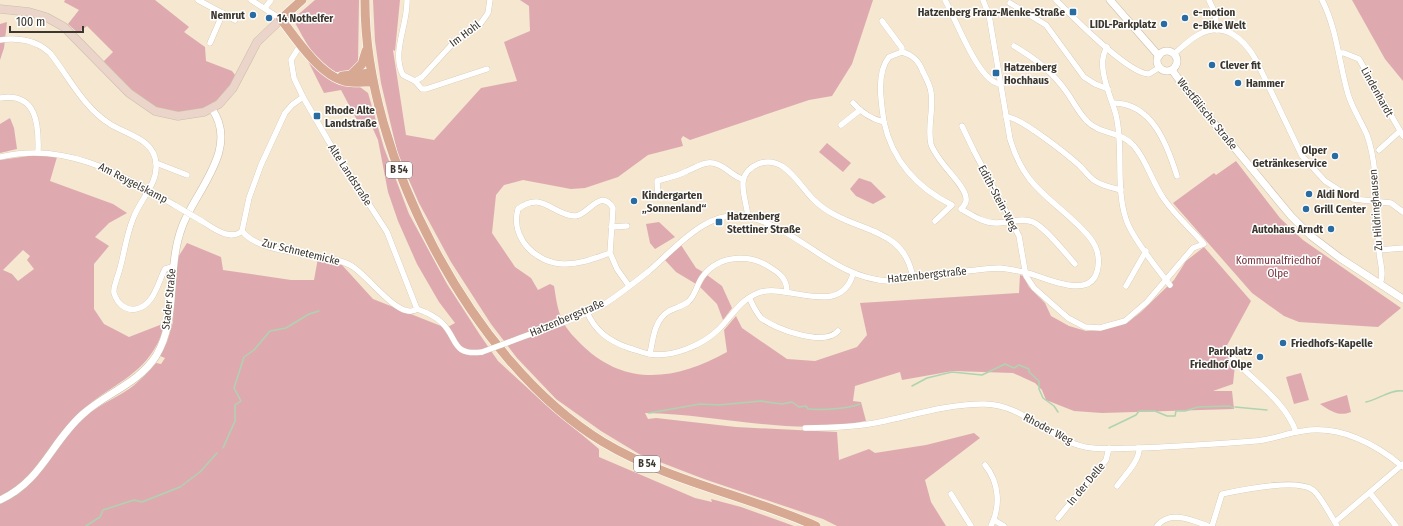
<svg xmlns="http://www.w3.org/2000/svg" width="1403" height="526" viewBox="0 0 1403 526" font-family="'Fira Sans Condensed',sans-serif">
	<rect width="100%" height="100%" fill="#f5e7d0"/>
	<g fill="#deaaaf" fill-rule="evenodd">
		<path d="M65 0H155L189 27 184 32 205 47 206 61 232 71 235 75C232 82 228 90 223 96 204 115 173 117 151 106 132 96 117 77 102 63L113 52 87 26 78 33 68 24 79 10 64 2Z"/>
		<path d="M315 0H359L358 63 351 70C345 71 336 74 330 70 314 60 302 35 293 19Z"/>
		<path d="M373 0H400L395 51 393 50 406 135 434 140 481 88 517 81 504 42 530 31 529 6 520 0H873L852 64 832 96 809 100 690 140 683 136 681 139 683 146 648 155 618 177 585 188 571 189 523 180 504 185 496 195 492 233 511 261 515 267 531 278 538 290 550 284 554 286C556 297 557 309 562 319 566 330 576 339 584 347 628 388 678 379 727 352L724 330 736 316 742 328 787 359 815 361 857 347 867 335 860 303 1019 293 1020 275 1023 276 1029 287 1045 303 1051 316 1069 326 1086 331 1101 330 1127 323 1141 312 1174 280 1186 261 1204 247 1251 301 1225 349 1235 365 1233 384 1213 391H1232L1234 409 1102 413 1074 411 1046 400 1042 390 1035 383 1013 373 953 371 902 380 900 372 855 386 853 401 861 402 866 421C792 437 720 414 645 413L648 419 656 418 736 427 837 432 839 460 869 449 875 453 926 445 974 433 980 438 925 480 931 502 946 526H837L823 519 704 479 639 454 601 431 556 399 517 358 491 324 451 262 419 203 398 155 381 83 375 41Z"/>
		<path d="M1352 0H1403V81L1385 59Z"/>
		<path d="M7 22 4 48 0 60V24Z"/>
		<path d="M306 57 338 83 360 87 368 93 384 148 409 214 447 284 480 335 498 361 544 403 599 449V457L695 498 712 502 711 499 741 507 794 526H0V160L36 155 57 157 50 181 113 204 127 213 109 223 95 237 109 246 94 264V309L104 324 129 337 165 323C154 365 129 376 96 399 89 404 82 411 75 417L80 422C95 406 111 401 129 389 139 382 148 372 156 363L161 364 165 358 160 356 167 342 173 322 175 262 187 243 221 257 223 270 291 280H314L318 258 342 265 373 299 446 328 455 323 439 302 417 264 398 221 388 192 378 140 368 118 358 122 341 90 324 93ZM23 250 30 256 27 260 34 269 18 281 12 274 3 270Z"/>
		<path d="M10 118 14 128 17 149 0 153V124Z"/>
		<path d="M827 143 851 163 843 172 819 152Z"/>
		<path d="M1236 161 1280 218 1303 240 1401 308 1378 327 1299 322 1284 316 1252 293 1173 203 1214 173 1216 175Z"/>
		<path d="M859 178 871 182 886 197 873 204 856 196 850 189Z"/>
		<path d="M659 222 675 237 655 249 650 243 646 224Z"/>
		<path d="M681 245 696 268 703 272 696 284 676 272 664 259Z"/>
		<path d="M707 275 722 286 732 308 723 320 717 304 700 287Z"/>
		<path d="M1301 373 1309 400 1294 404 1286 377Z"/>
		<path d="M1347 395 1351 412C1338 417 1331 411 1320 404Z"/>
	</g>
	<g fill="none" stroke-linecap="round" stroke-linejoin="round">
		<g stroke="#afd3b0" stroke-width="1.5">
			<path d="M912 386 927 378 952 372 982 375 1005 364 1014 368 1019 365 1029 369V372L1039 381V389L1043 398 1054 406 1058 412"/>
			<path d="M1366 402C1377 400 1391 389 1403 391"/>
			<path d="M1235 407 1267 410"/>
			<path d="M649 413 700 404 719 405 761 401 782 404 792 402 799 407 806 406 808 409C822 410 847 409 860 404"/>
			<path d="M1109 428 1136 415 1139 411H1155L1167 416H1175L1176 411H1185L1198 407 1230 406 1233 408"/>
			<path d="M223 448 235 421V405L241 401 234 388 244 357 254 350 270 331 286 328 309 314 319 311"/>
			<path d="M86 526 100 517 103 510 134 500 142 502 180 487 200 472 217 453"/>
		</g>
		<g stroke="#ccbea8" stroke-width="6">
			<g id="minor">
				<path d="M198 0 235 20"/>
				<path d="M251 0 281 19"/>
				<path d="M407 0C408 24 391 53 403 75L415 81 422 77 455 41 481 23 488 13 490 0"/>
				<path d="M945 0C956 19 979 84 1001 84"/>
				<path d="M1056 0C1072 16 1128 74 1149 74L1160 67"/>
				<path d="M1209 0 1215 13 1217 30"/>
				<path d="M1322 0C1337 29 1339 63 1348 94 1352 108 1361 121 1367 135 1379 168 1376 216 1379 250 1379 260 1385 274 1380 283"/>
				<path d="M1010 3 1046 25 1084 77 1095 84 1108 89"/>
				<path d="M265 8 271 0"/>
				<path d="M882 21 902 48V52C913 55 919 61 923 72 926 78 930 85 931 92 934 110 927 127 931 144 937 163 965 184 966 198 967 203 964 206 961 209 972 215 983 223 996 223 1008 223 1022 217 1033 222 1047 229 1064 252 1075 264"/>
				<path d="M0 40C17 37 36 40 50 53 69 77 83 107 110 124 127 135 155 139 156 164 158 184 139 201 133 219 125 238 124 259 117 278 116 282 113 288 114 293 117 303 125 311 136 309 154 306 158 282 165 269L172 267"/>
				<path d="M210 43 223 13"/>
				<path d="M301 44 291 60 294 78 303 97 329 142 387 232 417 309"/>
				<path d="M1107 47C1095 66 1111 96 1116 115 1124 149 1115 186 1126 219 1131 236 1158 270 1170 285"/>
				<path d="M1339 53H1344L1359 59 1403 136"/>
				<path d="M1174 54C1181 48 1189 40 1198 35 1224 20 1244 39 1256 60L1302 156 1325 181 1353 199 1391 203 1403 212"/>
				<path d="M415 81 422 89H426L487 69"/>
				<path d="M0 98C37 92 39 125 38 152"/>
				<path d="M853 103C861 112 871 119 884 122 881 102 876 73 889 57L902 52"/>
				<path d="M1113 103C1152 103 1167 144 1177 176"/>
				<path d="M1006 117C1018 115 1069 156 1080 166 1085 171 1089 177 1095 181 1103 186 1112 188 1121 190"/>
				<path d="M884 122C892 160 917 188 952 205L935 221"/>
				<path d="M841 125 860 110"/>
				<path d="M962 126 974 151 1019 236 1026 276 1034 288 1068 318 1085 327 1100 328 1125 321 1147 302 1193 248 1204 244C1191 229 1175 215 1164 199 1152 182 1147 161 1134 146 1121 131 1100 135 1087 121 1079 113 1074 103 1068 94 1053 72 1036 59 1014 46"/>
				<path d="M1379 150 1399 132"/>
				<path d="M0 157C66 141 120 174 176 206"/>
				<path d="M156 163 187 175"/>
				<path d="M658 197 657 181C667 178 678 176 687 171 698 167 706 159 719 165 728 169 733 176 742 179"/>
				<path d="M748 217C746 196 733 175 758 164 784 154 798 184 813 199 819 205 827 211 835 215 869 233 905 232 913 278"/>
				<path d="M200 220C212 227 229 242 242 231L249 198 261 165 285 113 292 105 303 97"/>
				<path d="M611 227 627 226"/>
				<path d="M242 231C261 256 322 251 350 265 368 274 399 322 417 309"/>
				<path d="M1379 250 1403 248"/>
				<path d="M610 253 613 208C600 187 588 216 575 216 552 215 542 190 518 209 510 238 536 264 565 264 581 264 595 258 610 253L617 269 629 286"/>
				<path d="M1126 286 1146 251"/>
				<path d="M750 299C753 306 756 312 761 318 775 329 824 347 838 331"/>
				<path d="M417 309C426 312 435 316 442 323 458 338 451 356 482 352"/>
				<path d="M587 312C595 331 609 341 629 348 636 350 643 353 649 354 672 358 703 345 719 329 732 316 740 300 758 293 786 282 840 319 853 274"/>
				<path d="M512 341C542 329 575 321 603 305 619 295 634 283 649 271 677 247 708 207 749 217 801 230 833 278 888 281 915 278 941 274 967 271 978 270 989 268 1000 268 1009 269 1019 271 1027 273 1046 277 1093 303 1098 267 1100 251 1094 241 1083 230 1050 196 1025 189 1010 139L989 15 983 0"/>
				<path d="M650 354C653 339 654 320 669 311 675 308 683 306 688 302 696 295 697 283 703 276 720 254 751 254 771 268 781 274 787 280 787 292"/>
				<path d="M1231 356C1252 381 1285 400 1296 432"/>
				<path d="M805 428C830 428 855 427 880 422 914 415 948 404 984 404 1025 404 1053 444 1092 448 1107 450 1122 448 1136 448 1175 447 1215 444 1255 441 1271 440 1287 433 1303 431 1340 425 1376 444 1403 467"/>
				<path d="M985 465C999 482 1001 506 991 526"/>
				<path d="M1117 486C1124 476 1140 461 1139 448"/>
				<path d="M1370 493 1396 526"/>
				<path d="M951 494 971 526"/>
				<path d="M1058 518 1106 460 1109 448"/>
				<path d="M994 520 1004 526"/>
				<path d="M1335 522 1403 464"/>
				<path d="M1157 526C1170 510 1192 520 1208 526"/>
				<path d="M1212 526 1222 494C1241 490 1297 478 1313 490 1319 494 1333 519 1337 526"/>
			</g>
		</g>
		<g stroke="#ccbea8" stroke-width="8">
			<g id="tertiary">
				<path d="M1110 0 1159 56"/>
				<circle cx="1167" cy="61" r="10"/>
				<path d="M1172 70 1185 88 1291 216 1311 236 1340 258 1403 299"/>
				<path d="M0 500C42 481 51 442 83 414 106 393 138 384 156 356 179 318 166 269 182 227 195 191 240 149 212 109"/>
			</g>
		</g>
		<g stroke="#ccbea8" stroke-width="9">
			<path id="secondary" d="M0 9 29 12 46 17 64 27 129 93 155 111 178 116 204 112 219 104 233 88 257 42 281 19"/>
		</g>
		<g stroke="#fff" stroke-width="10">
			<g id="primary">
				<path d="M302 0 281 19C296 39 320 75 344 81 353 83 363 82 372 82"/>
				<path d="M365 0C364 153 471 362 603 442 670 482 746 495 816 526"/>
				<path d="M342 76 371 73"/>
				<path d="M350 76 362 64 366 51"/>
			</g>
		</g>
		<use href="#minor" stroke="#fff" stroke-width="5.5"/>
		<use href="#tertiary" stroke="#fff" stroke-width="7"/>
		<use href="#secondary" stroke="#ebd4c9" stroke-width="8"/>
		<use href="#primary" stroke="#d7a992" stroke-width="9"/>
		<g stroke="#ccbea8" stroke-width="6" stroke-linecap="butt">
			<g id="minor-bridge">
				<path d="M176 206 200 220"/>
				<path d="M482 352 512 341"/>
			</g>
		</g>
		<use href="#minor-bridge" stroke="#fff" stroke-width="5.5"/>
	</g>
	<g fill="#286ca1" stroke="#fff" stroke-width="1.5">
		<rect x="1069" y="8" width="8" height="8" rx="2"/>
		<circle cx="253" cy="15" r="4"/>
		<circle cx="269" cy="18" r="4"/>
		<circle cx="1185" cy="18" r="4"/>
		<circle cx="1164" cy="24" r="4"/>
		<circle cx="1212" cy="65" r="4"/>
		<rect x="992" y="69" width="8" height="8" rx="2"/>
		<circle cx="1238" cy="83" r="4"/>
		<rect x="313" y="112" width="8" height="8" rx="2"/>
		<circle cx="1335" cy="156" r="4"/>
		<circle cx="1309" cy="194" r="4"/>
		<circle cx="634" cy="201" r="4"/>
		<circle cx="1306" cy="209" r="4"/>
		<rect x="715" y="218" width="8" height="8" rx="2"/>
		<circle cx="1331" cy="229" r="4"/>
		<circle cx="1283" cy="343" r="4"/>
		<circle cx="1260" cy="357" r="4"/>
	</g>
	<g text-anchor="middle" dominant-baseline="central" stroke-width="3" stroke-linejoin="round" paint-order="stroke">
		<g fill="#fff" stroke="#76736d" stroke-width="1">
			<rect x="386" y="162" width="26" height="16" rx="3"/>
			<rect x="634" y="456" width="26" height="16" rx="3"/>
		</g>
		<g font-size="10" font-weight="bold" fill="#3c372e">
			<text x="399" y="170">B 54</text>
			<text x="647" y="464">B 54</text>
		</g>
		<g font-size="11" font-weight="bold" fill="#3c372e" stroke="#fff" text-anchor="start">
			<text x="1065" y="12" text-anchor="end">Hatzenberg Franz-Menke-Straße</text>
			<text x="1193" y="12">e-motion<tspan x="1193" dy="13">e-Bike Welt</tspan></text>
			<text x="245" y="15" text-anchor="end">Nemrut</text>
			<text x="277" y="18">14 Nothelfer</text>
			<text x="1156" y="24" text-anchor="end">LIDL-Parkplatz</text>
			<text x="1220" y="65">Clever fit</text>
			<text x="1004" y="67">Hatzenberg<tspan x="1004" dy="13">Hochhaus</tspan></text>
			<text x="1246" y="83">Hammer</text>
			<text x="325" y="110">Rhode Alte<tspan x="325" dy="13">Landstraße</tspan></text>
			<text x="1327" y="150" text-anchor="end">Olper<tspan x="1327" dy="13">Getränkeservice</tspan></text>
			<text x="1317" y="194">Aldi Nord</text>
			<text x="642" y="195">Kindergarten<tspan x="642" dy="13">„Sonnenland“</tspan></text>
			<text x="1314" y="209">Grill Center</text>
			<text x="727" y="216">Hatzenberg<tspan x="727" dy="13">Stettiner Straße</tspan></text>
			<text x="1323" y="229" text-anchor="end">Autohaus Arndt</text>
			<text x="1291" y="343">Friedhofs-Kapelle</text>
			<text x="1252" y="351" text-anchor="end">Parkplatz<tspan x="1252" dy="13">Friedhof Olpe</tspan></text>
		</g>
		<g font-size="11" fill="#3c372e" stroke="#fff">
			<text transform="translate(465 34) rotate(-37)">Im Hohl</text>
			<text transform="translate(1377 92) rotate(61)">Lindenhardt</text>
			<text transform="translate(1207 114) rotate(51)">Westfälische Straße</text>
			<text transform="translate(350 175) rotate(57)">Alte Landstraße</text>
			<text transform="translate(133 183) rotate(27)">Am Reygelskamp</text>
			<text transform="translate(998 198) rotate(62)">Edith-Stein-Weg</text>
			<text transform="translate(1376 210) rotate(-94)">Zu Hildringhausen</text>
			<text transform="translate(301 252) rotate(14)">Zur Schnetemicke</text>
			<text transform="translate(927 275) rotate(-6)">Hatzenbergstraße</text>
			<text transform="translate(169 299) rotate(-84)">Stader Straße</text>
			<text transform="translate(567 318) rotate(-23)">Hatzenbergstraße</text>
			<text transform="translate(1048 429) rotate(28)">Rhoder Weg</text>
			<text transform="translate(1086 484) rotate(-50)">In der Delle</text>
		</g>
		<g font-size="11" fill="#75343e" stroke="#fff">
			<text x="1278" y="260">Kommunalfriedhof<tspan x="1278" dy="13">Olpe</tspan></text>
		</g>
	</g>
	<path d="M10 26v6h73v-6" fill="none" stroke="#3c372e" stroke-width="2"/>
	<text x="16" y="26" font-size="12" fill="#3c372e" stroke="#ffffff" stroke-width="3" paint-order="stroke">100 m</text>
</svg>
